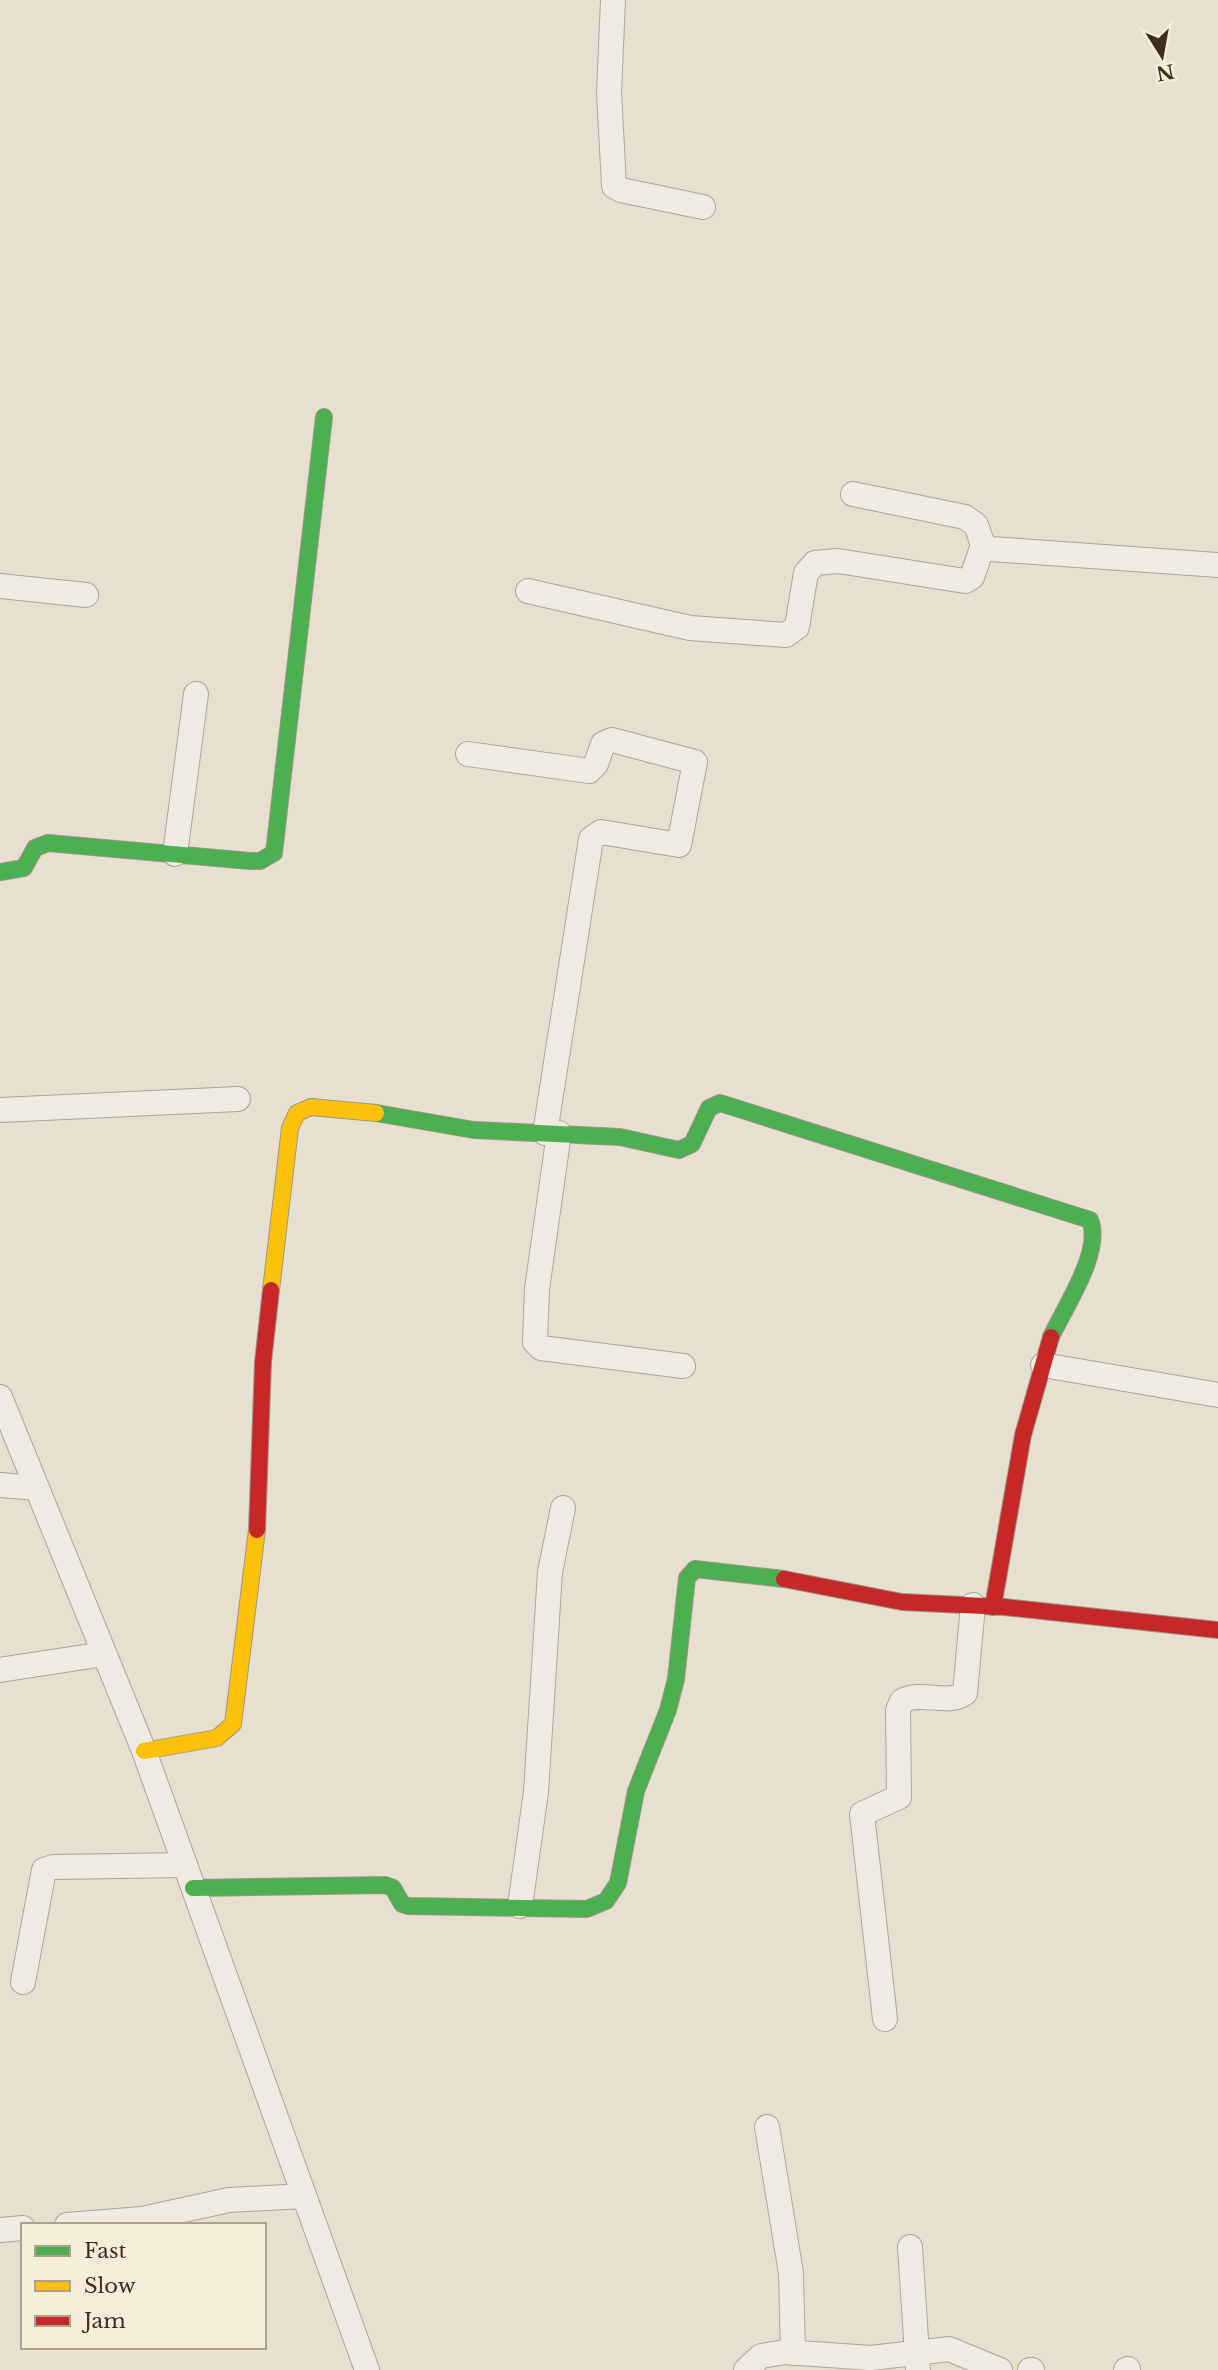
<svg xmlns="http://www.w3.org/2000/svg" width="1218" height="2370" viewBox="0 0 1218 2370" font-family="'Libre Baskerville',serif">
	<rect width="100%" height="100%" fill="#e7e0d1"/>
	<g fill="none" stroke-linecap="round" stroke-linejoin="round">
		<g stroke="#ada599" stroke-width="26">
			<g id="street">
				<path d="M613 0 609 92 614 186 621 190 703 207"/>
				<path d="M853 494 965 517 976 525 983 545 991 549 1218 565"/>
				<path d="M0 586 86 595"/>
				<path d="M528 591 690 628 786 635 797 627 806 573 815 563 838 561 965 581 972 577 983 545"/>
				<path d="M468 754 589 771 596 764 603 744 612 740 695 762 679 845 601 832 591 839 545 1133"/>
				<path d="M175 854 196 694"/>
				<path d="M0 1110 238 1099"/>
				<path d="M559 1133 537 1289 535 1342 541 1348 683 1366"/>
				<path d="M1043 1365 1218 1395"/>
				<path d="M0 1397 144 1751 367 2370"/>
				<path d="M0 1485 37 1488"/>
				<path d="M0 1670 104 1654"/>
				<path d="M520 1906 536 1792 550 1572 563 1508"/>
				<path d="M23 1982 44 1870 53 1867 185 1865"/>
				<path d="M885 2019 862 1814 899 1797 898 1710 902 1701C921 1690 948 1706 965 1693L973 1605"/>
				<path d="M767 2127 791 2273 793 2353"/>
				<path d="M67 2225 142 2219 229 2200 304 2196"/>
				<path d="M0 2230 23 2228"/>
				<path d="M910 2247 918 2370"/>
				<path d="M746 2370 761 2356 785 2352 871 2358 949 2349 1000 2370"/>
				<path d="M1030 2370H1032"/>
				<path d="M1126 2370 1128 2369"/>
			</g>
		</g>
		<g stroke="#9c958a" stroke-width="18">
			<g id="fast">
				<path d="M0 872 24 868 35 848 48 843 250 861H260L274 853 324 417"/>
				<path d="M376 1113 474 1130 620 1137 679 1150 692 1144 709 1108 720 1103 1090 1220C1103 1252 1064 1308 1051 1337"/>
				<path d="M193 1888 385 1885 393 1888 402 1904 408 1906 587 1909 606 1901 618 1883 636 1791 668 1710 676 1679 687 1578 695 1569 784 1579"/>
			</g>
		</g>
		<g stroke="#9c958a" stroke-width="18">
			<g id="slow">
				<path d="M271 1290 290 1128 297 1113 311 1107 376 1113"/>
				<path d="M144 1751 217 1738 233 1724 257 1530"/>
			</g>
		</g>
		<g stroke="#9c958a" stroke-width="18">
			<g id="jam">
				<path d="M257 1530 263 1362 271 1290"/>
				<path d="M784 1579 902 1602 1004 1607 1218 1630"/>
				<path d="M993 1607 1023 1435 1051 1337"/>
			</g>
		</g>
		<use href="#street" stroke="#efebe3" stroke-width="24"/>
		<use href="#fast" stroke="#4caf50" stroke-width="16"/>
		<use href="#slow" stroke="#ffc107" stroke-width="16"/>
		<use href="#jam" stroke="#c62828" stroke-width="16"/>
	</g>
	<rect x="21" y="2223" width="245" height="126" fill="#f7eed8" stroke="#ada18e" stroke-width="2"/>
	<rect x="35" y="2246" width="35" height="10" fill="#4caf50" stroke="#ada18e" stroke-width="2"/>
	<text x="84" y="2258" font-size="21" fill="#3d2e20">Fast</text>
	<rect x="35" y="2281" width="35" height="10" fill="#ffc107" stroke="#ada18e" stroke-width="2"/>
	<text x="84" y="2293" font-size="21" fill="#3d2e20">Slow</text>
	<rect x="35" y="2316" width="35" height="10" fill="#c62828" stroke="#ada18e" stroke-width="2"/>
	<text x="84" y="2328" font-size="21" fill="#3d2e20">Jam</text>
	<g transform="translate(1162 56) rotate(169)" stroke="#f7eed8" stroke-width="5" paint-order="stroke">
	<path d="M0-5L12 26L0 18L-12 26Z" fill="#3d2e20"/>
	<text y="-10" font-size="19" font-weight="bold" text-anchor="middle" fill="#3d2e20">N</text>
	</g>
</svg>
